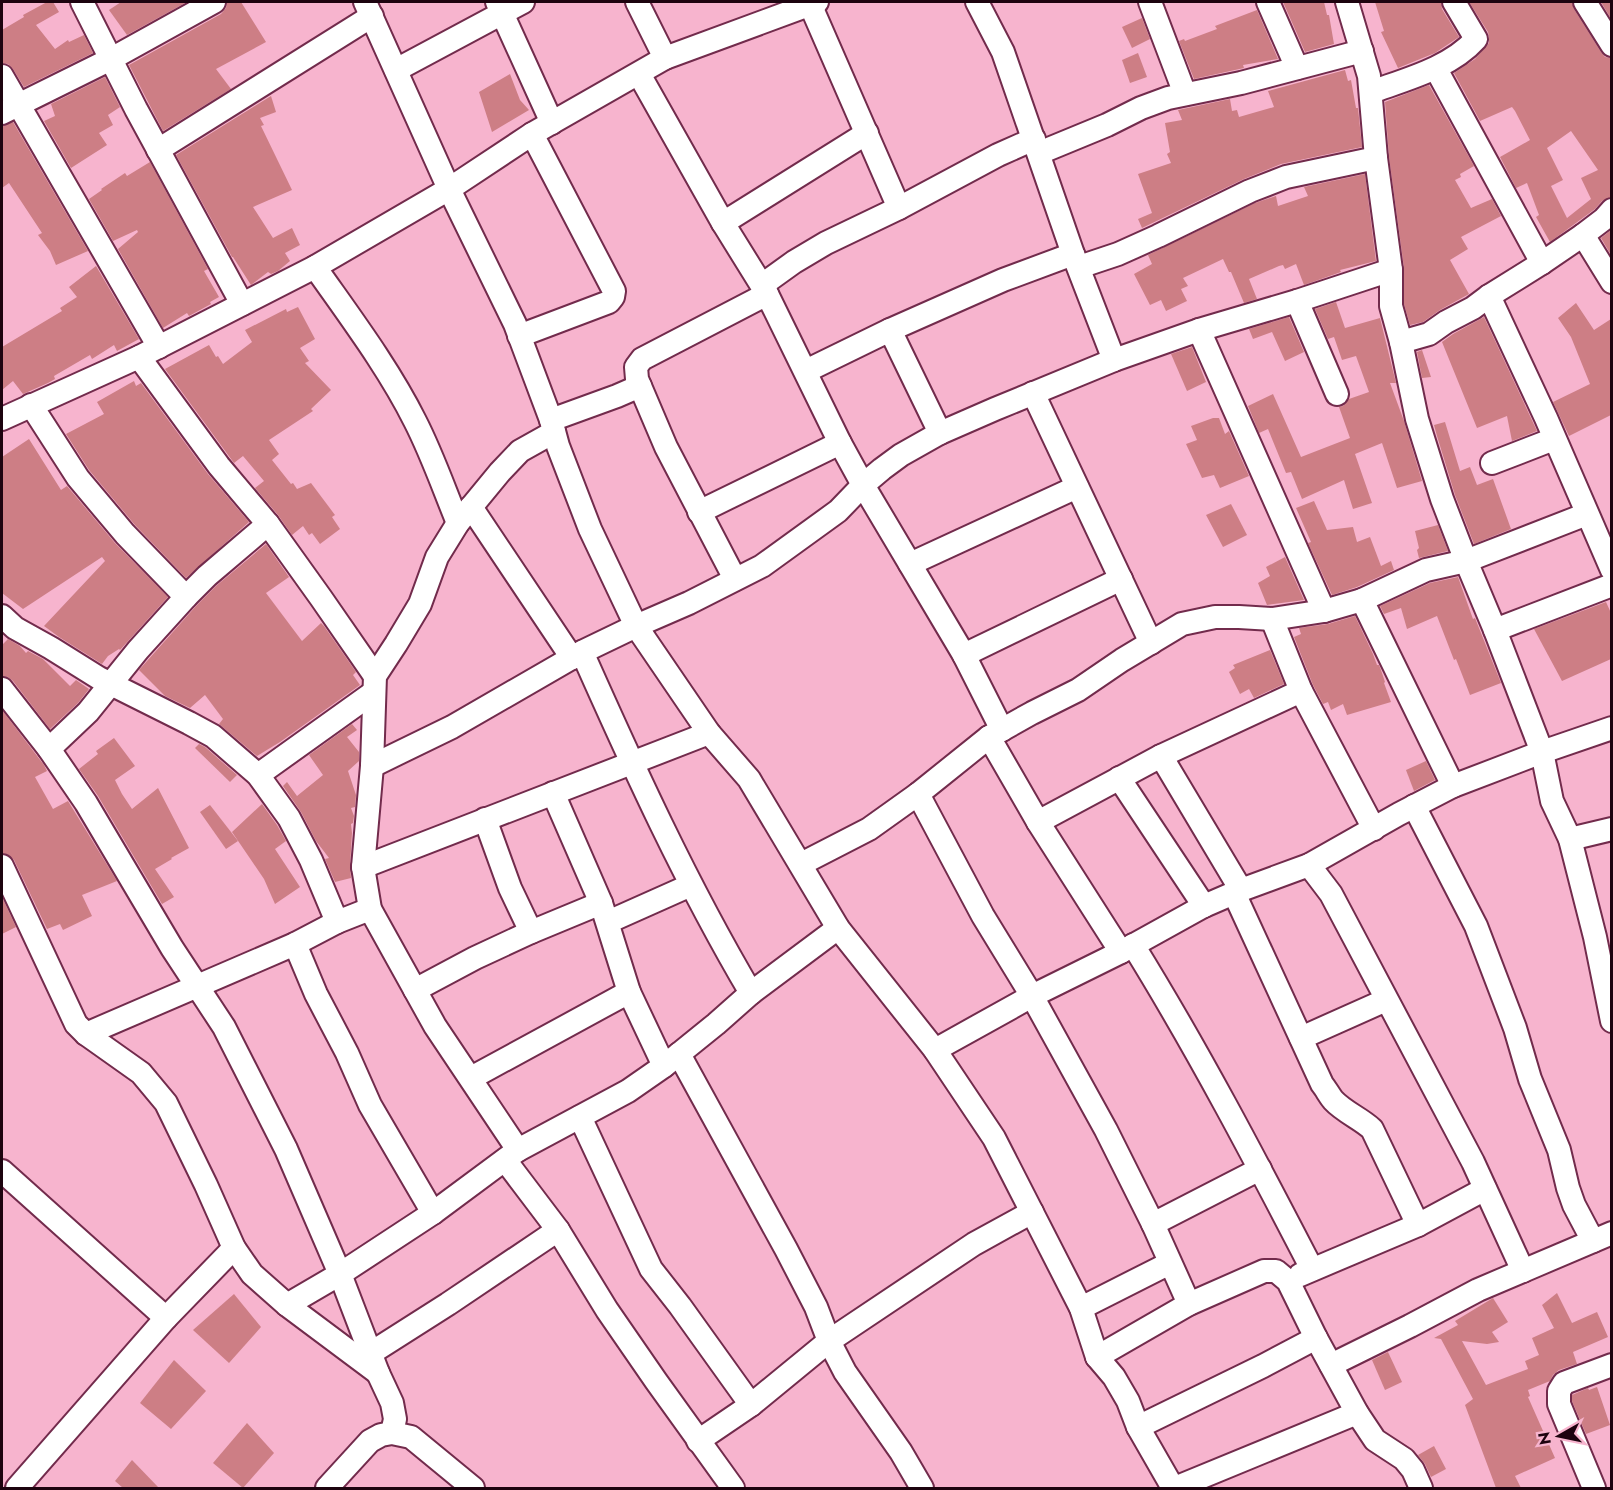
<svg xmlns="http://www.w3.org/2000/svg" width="1613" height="1490" viewBox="0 0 1613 1490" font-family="Jost,sans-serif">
	<rect width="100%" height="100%" fill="#f7b4ce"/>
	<g fill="#cd7e85" fill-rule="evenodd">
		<path d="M47 2H53L59 12 36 25 55 49 68 40 69 42 84 35 93 53 24 87 13 69 8 64 2 63V30L24 17 23 15Z"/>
		<path d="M121 2H187L127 35 109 10Z"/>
		<path d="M227 2H241L266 42 216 69 231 89 163 131 129 65 221 14 226 8Z"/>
		<path d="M1283 2H1324L1327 15H1329L1334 44 1305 52Z"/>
		<path d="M1375 2H1441L1442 9 1459 37 1435 53 1398 68 1381 32 1384 31Z"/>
		<path d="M1469 2H1572L1574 9 1601 52 1605 57 1611 58V197L1602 201 1595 209 1550 242 1536 217 1539 215 1527 183 1516 188 1500 157 1530 140 1515 111 1512 107 1480 121 1454 73 1475 59 1489 43V37L1488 32ZM1571 131 1598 170 1581 178 1591 199 1567 218 1551 186 1563 180 1547 148Z"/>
		<path d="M1601 2H1611V19Z"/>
		<path d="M1257 10 1278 59 1243 65 1244 68 1194 79 1179 41 1184 39 1185 41 1217 29 1215 26Z"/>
		<path d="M1142 18 1150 39 1132 48 1122 27Z"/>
		<path d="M1138 53 1147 77 1130 83 1122 60Z"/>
		<path d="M1345 70 1348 81 1351 80 1356 108H1358L1362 147 1281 164 1244 179 1142 228 1138 219 1152 213 1138 174 1171 163 1167 154 1170 152 1165 123 1182 120 1178 110 1230 99 1232 111 1237 110 1239 117 1274 107 1268 91Z"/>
		<path d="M510 74 520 100 529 110 492 132 479 92Z"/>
		<path d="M105 77 120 107 108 115 113 125 99 133 107 145 71 168 44 121 55 116 51 104Z"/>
		<path d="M1429 85 1474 166 1460 174 1461 177 1455 180 1471 208 1492 199 1501 216 1461 237 1468 249 1450 260 1469 294 1440 310 1423 322 1410 325 1404 304V268L1389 157 1385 102Z"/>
		<path d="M271 96 276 112 260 118 264 125 261 126 292 190 253 207 273 238 292 228 300 245 285 253 290 261 278 271 271 274 268 272 251 285 233 257H232L176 155Z"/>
		<path d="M13 122 88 251 56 265 50 251 38 235 42 233 9 183 2 188V126Z"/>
		<path d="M150 162 208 269 204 271 219 297 210 302 211 304 189 316 187 313 163 328 118 249 138 232 137 230 113 241 89 199 102 190 101 189 125 173 127 176Z"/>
		<path d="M1365 174 1376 261 1340 270 1341 272 1304 285 1296 264 1285 269 1283 265 1279 266 1249 279 1257 299 1244 303 1231 272H1229L1223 259 1183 278 1188 286 1181 289 1187 301 1166 311 1161 300 1150 305 1134 274 1152 264 1148 255 1255 203 1276 196 1278 206 1308 196 1304 187Z"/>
		<path d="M1611 230V255L1601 238Z"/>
		<path d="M96 266 139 339 117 351 114 345 92 359 90 355 54 376 55 379 48 383 23 394 13 381 2 390V347L62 311 60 308 77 297 69 287Z"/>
		<path d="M1336 302 1345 328 1380 318 1396 383H1390L1404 421 1422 481 1397 488 1382 443 1355 454 1372 503 1353 509 1344 480 1302 499 1291 472 1286 473 1268 429 1259 433 1248 406 1273 394 1301 457 1350 438 1339 407 1343 406 1349 399 1369 392 1356 356 1342 360 1334 337 1328 339 1315 309Z"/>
		<path d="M1576 303 1594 330 1611 319V415L1569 436 1553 402 1590 384 1571 337 1558 318Z"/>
		<path d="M298 307 315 339 300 348 309 361 305 363 331 390 311 409 313 411 269 440 279 454 272 460 291 484 293 483 297 489 311 483 335 515 332 517 340 529 320 544 312 533 309 535 303 526 292 535 278 515 255 488 264 481 243 456 234 463 165 369 209 345 216 357 218 356 223 364 252 342 245 330 286 309 287 312Z"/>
		<path d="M1289 317 1304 352 1285 361 1272 332 1253 339 1249 329Z"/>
		<path d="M1484 317 1537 431 1512 441 1507 416 1477 428 1442 342 1453 334Z"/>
		<path d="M1192 347 1206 382 1187 391 1171 354Z"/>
		<path d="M1422 350 1431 377 1422 378 1417 352Z"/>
		<path d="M134 381 136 386 141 383 208 474 249 522 186 578 135 525 89 470 66 434 104 414 97 402Z"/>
		<path d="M1213 418H1219L1225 434 1229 431 1249 476 1220 488 1214 475 1202 478 1186 444 1197 440 1191 426Z"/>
		<path d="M1445 422 1460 471 1470 467 1477 485 1493 479 1511 529 1474 544 1455 495 1437 436 1434 425Z"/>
		<path d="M29 439 61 490 67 486 115 543 168 597 120 650 119 649 108 656 102 664 59 637 44 626 105 561 102 557 23 609 2 593V457Z"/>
		<path d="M1314 501 1327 530 1353 527 1357 542 1370 537 1381 566 1391 561 1394 570 1357 587 1332 595 1308 543 1311 542 1296 508Z"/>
		<path d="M1231 504 1247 535 1223 547 1206 515Z"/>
		<path d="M1438 525 1448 551 1419 558 1417 550 1419 548 1415 531Z"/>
		<path d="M266 544 289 577 266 593 302 641 321 623 324 626 356 672 353 675 360 685 280 742 257 756 219 724 223 719 205 695 190 708 165 696 139 670 196 606 216 586Z"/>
		<path d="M1285 557 1304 600 1267 605 1258 583 1270 576 1266 567Z"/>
		<path d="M1458 577 1473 619 1475 618 1501 683 1470 695 1456 659 1454 660 1437 616 1407 629 1401 608 1384 614 1380 606 1430 583Z"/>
		<path d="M1606 602 1611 613V659L1562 681 1534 629Z"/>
		<path d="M1355 616 1373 654 1377 665H1379L1381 670 1385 682 1384 683 1391 702 1347 715 1343 704 1331 710 1328 702 1323 704 1313 685 1294 637 1301 634 1299 628 1328 624Z"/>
		<path d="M8 639 20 646 26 653 28 651 43 659 70 686 76 680 89 689 78 703 50 729 13 681 8 677 2 676V645Z"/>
		<path d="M1270 650 1284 684 1254 698 1249 689 1240 694 1229 672 1235 668 1233 665Z"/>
		<path d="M2 710 44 765 47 771 35 777 53 809 68 801 117 881 82 895 92 916 63 930 60 924 47 929 14 860 9 855 2 853Z"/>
		<path d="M352 724 357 730 347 737 359 752V761L348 771 356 795 355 807 351 808 354 816 353 823 351 824 352 833 350 866 351 878 335 882 325 859 329 858 316 841 301 812 283 786 287 782 297 796 323 775 309 755Z"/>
		<path d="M114 738 135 766 115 780 122 794 132 809 158 788 189 848 171 858 172 859 155 869 174 897 162 904 98 796 79 769 98 754 96 751Z"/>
		<path d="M199 744 205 747 237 775 230 782 195 748Z"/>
		<path d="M1426 761 1435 780 1414 791 1406 770Z"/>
		<path d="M262 804 277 825 286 841 275 849 300 887 275 904 264 879 232 832Z"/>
		<path d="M210 805 238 841 226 849 200 812Z"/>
		<path d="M2 897 16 927 2 934Z"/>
		<path d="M1557 1293 1572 1323 1597 1312 1608 1337 1573 1352 1577 1364 1559 1370 1553 1375 1550 1381 1528 1390 1530 1396 1528 1397 1555 1458 1515 1476 1521 1488H1496L1465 1405 1473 1399 1441 1339 1434 1338 1458 1325 1455 1321 1493 1298 1508 1322 1492 1332 1499 1342 1487 1344 1462 1341 1486 1385 1528 1369 1525 1361 1539 1355 1532 1338 1554 1328 1542 1305Z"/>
		<path d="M234 1294 261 1327 229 1363 193 1330Z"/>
		<path d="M1388 1352 1402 1382 1385 1390 1372 1360Z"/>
		<path d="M174 1360 206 1391 171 1429 140 1403Z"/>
		<path d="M1597 1387 1610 1425 1586 1434 1572 1401V1395L1588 1388 1589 1390Z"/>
		<path d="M247 1423 274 1453 243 1488 213 1463Z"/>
		<path d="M1434 1446 1446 1469 1431 1477 1425 1464 1418 1455Z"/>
		<path d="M132 1460 159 1488H123L115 1481Z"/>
	</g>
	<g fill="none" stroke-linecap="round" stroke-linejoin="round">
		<g stroke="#722b4c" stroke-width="26">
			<g id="minor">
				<path d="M82 2 136 109 242 304"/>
				<path d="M365 2 449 189 515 324 551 420 558 446 590 529 636 626 709 733 749 779 838 928 935 1050 994 1138 1081 1308 1097 1357 1114 1377 1128 1401 1138 1427 1263 1366 1316 1338"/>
				<path d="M497 2 552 123"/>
				<path d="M637 2 665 58"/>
				<path d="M977 2 1003 52 1073 254 1114 360"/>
				<path d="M1150 2 1185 94"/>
				<path d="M1268 2 1297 68"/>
				<path d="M1347 2 1369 76 1376 158 1391 270V306L1401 342 1417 419 1442 499 1466 561 1495 630 1542 752 1552 801 1570 839 1595 937 1612 1021"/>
				<path d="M1585 2 1612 45"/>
				<path d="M810 4 899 208"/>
				<path d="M1436 69 1542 263"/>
				<path d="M396 70 523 2"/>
				<path d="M639 74 723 223 767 294 840 443 863 485 964 655 1002 730"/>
				<path d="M2 76 159 347"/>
				<path d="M1371 92C1407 79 1450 68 1476 39L1454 2"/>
				<path d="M2 113 111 59 214 2"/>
				<path d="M158 150 372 16"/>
				<path d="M1039 153 1107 125 1141 108 1168 98 1241 83 1362 51"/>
				<path d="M723 223 867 133"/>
				<path d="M1583 235 1612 282"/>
				<path d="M315 267C350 317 388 367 415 421 432 454 444 489 458 523"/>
				<path d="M1079 267 1118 254 1158 236 1250 191 1286 177 1376 158"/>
				<path d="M762 285 794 262 826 243 899 208 998 155 1034 139"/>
				<path d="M1489 296 1546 418 1612 570"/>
				<path d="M1297 301 1337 394"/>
				<path d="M890 330 940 433"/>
				<path d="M1199 330 1324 611"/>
				<path d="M519 336 609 302 613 297 614 291 532 134"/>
				<path d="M1401 342 1429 334 1446 322 1473 308 1489 296 1542 263 1583 235 1604 219 1612 210"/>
				<path d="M139 357 219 466 268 524 321 598 375 676"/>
				<path d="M806 371 890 330 1003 280 1073 254"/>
				<path d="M640 386 637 379 636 367 642 359 767 294"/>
				<path d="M1033 393 1151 643"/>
				<path d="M31 405 78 478 125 534 186 597"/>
				<path d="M2 419 139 357 315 267 449 189 532 134 665 58 817 2"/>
				<path d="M551 420 617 396 640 386 666 447 735 579"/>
				<path d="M1492 463 1554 439"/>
				<path d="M471 507 572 658"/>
				<path d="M699 512 840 443"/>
				<path d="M910 564 1077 487"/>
				<path d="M1362 600 1453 786"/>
				<path d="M2 616 15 628 51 648 99 678 189 723 213 736 258 775 289 818 311 860 337 922"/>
				<path d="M1272 619 1301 691 1374 829"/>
				<path d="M1495 630 1612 585"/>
				<path d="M582 652C634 769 686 883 751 993"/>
				<path d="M964 655 1121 579"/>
				<path d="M2 689 49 749 86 803 172 948 224 1027 286 1149 340 1274 378 1373 392 1403 395 1419 392 1433"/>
				<path d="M989 737 1038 822 1121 952"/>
				<path d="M49 749 88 712 138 650 186 597 207 576 268 524"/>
				<path d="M1161 756 1241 890"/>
				<path d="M372 766 452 727 582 652 636 626 689 603 762 566 838 511 863 485 882 469 901 455 940 433 995 409 1114 360 1199 330 1297 301 1391 270"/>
				<path d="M258 775 374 692"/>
				<path d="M1119 778 1204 906"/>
				<path d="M553 793 601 903 629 992"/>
				<path d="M918 794 983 916 1032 996 1106 1130 1153 1224 1189 1304"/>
				<path d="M1414 806 1476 926 1515 1028 1530 1079 1559 1150 1568 1188 1574 1205 1593 1241"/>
				<path d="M485 819 510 888 531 932"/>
				<path d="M1038 822 1161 756 1301 691"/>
				<path d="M1570 839 1612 829"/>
				<path d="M801 864 869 829 918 794 989 737 1032 713 1078 690 1122 660 1182 624 1215 617H1239L1272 619 1324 611 1362 600 1426 570 1466 561 1587 514"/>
				<path d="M1309 865 1331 894 1473 1162 1523 1271"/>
				<path d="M2 866 76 1024 86 1034 141 1073 166 1103 206 1185 234 1248 252 1274 287 1305 378 1373"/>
				<path d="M363 867 709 733"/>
				<path d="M1234 893 1322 1084C1326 1089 1329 1095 1333 1100 1344 1112 1360 1118 1372 1129L1418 1225"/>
				<path d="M608 922 691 885"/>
				<path d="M295 944 316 994 347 1053 370 1105 433 1213"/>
				<path d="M1133 945C1198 1050 1255 1159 1312 1269"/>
				<path d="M415 990 475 958 531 932 601 903"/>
				<path d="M86 1034 295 944 337 922 370 909"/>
				<path d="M1301 1038 1386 1000"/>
				<path d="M935 1050 1032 996 1121 952 1204 906 1241 890 1309 865 1399 814 1453 786 1542 752 1612 728"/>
				<path d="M679 1054 786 1249 816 1307 829 1341 845 1372 901 1452 922 1488"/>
				<path d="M471 1078 629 992 664 1066"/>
				<path d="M580 1117 651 1269 680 1306 751 1405"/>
				<path d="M518 1150 435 1026 370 909 363 867 372 766 375 676 396 644 420 604 437 557 458 523 500 472 520 451 554 432"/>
				<path d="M505 1160 558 1230 607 1310 656 1381 733 1488"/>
				<path d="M2 1171 166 1318"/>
				<path d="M1153 1224 1260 1169"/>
				<path d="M1300 1275 1418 1225 1485 1189"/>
				<path d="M287 1305 340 1274 433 1213 518 1150 628 1091 664 1066 716 1024 751 993 838 928"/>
				<path d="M1081 1308 1170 1263"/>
				<path d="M371 1353 448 1304 558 1230"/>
				<path d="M1097 1357 1189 1304 1264 1271H1276L1288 1281 1316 1338 1357 1413 1375 1440 1404 1459 1413 1470 1421 1488"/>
				<path d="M1331 1365 1410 1326 1478 1290 1612 1233"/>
				<path d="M1138 1427 1173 1488"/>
				<path d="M698 1441 751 1405 829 1341 974 1244 1032 1212"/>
				<path d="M17 1488 166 1318 234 1248"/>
				<path d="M327 1488 370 1441 381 1435 392 1433 411 1437 473 1488"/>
				<path d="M1175 1488 1357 1413"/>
				<path d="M1594 1488 1559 1404V1391L1564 1383 1612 1365"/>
			</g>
		</g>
		<use href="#minor" stroke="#fff" stroke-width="22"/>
	</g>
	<rect width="1613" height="1490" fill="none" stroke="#1d030f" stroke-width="6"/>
	<g transform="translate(1559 1436) rotate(261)" stroke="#f7b4ce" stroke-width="4.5" paint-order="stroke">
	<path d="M0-4.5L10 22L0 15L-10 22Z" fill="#1d030f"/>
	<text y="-9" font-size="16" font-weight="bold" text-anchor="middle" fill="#1d030f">N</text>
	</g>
</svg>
